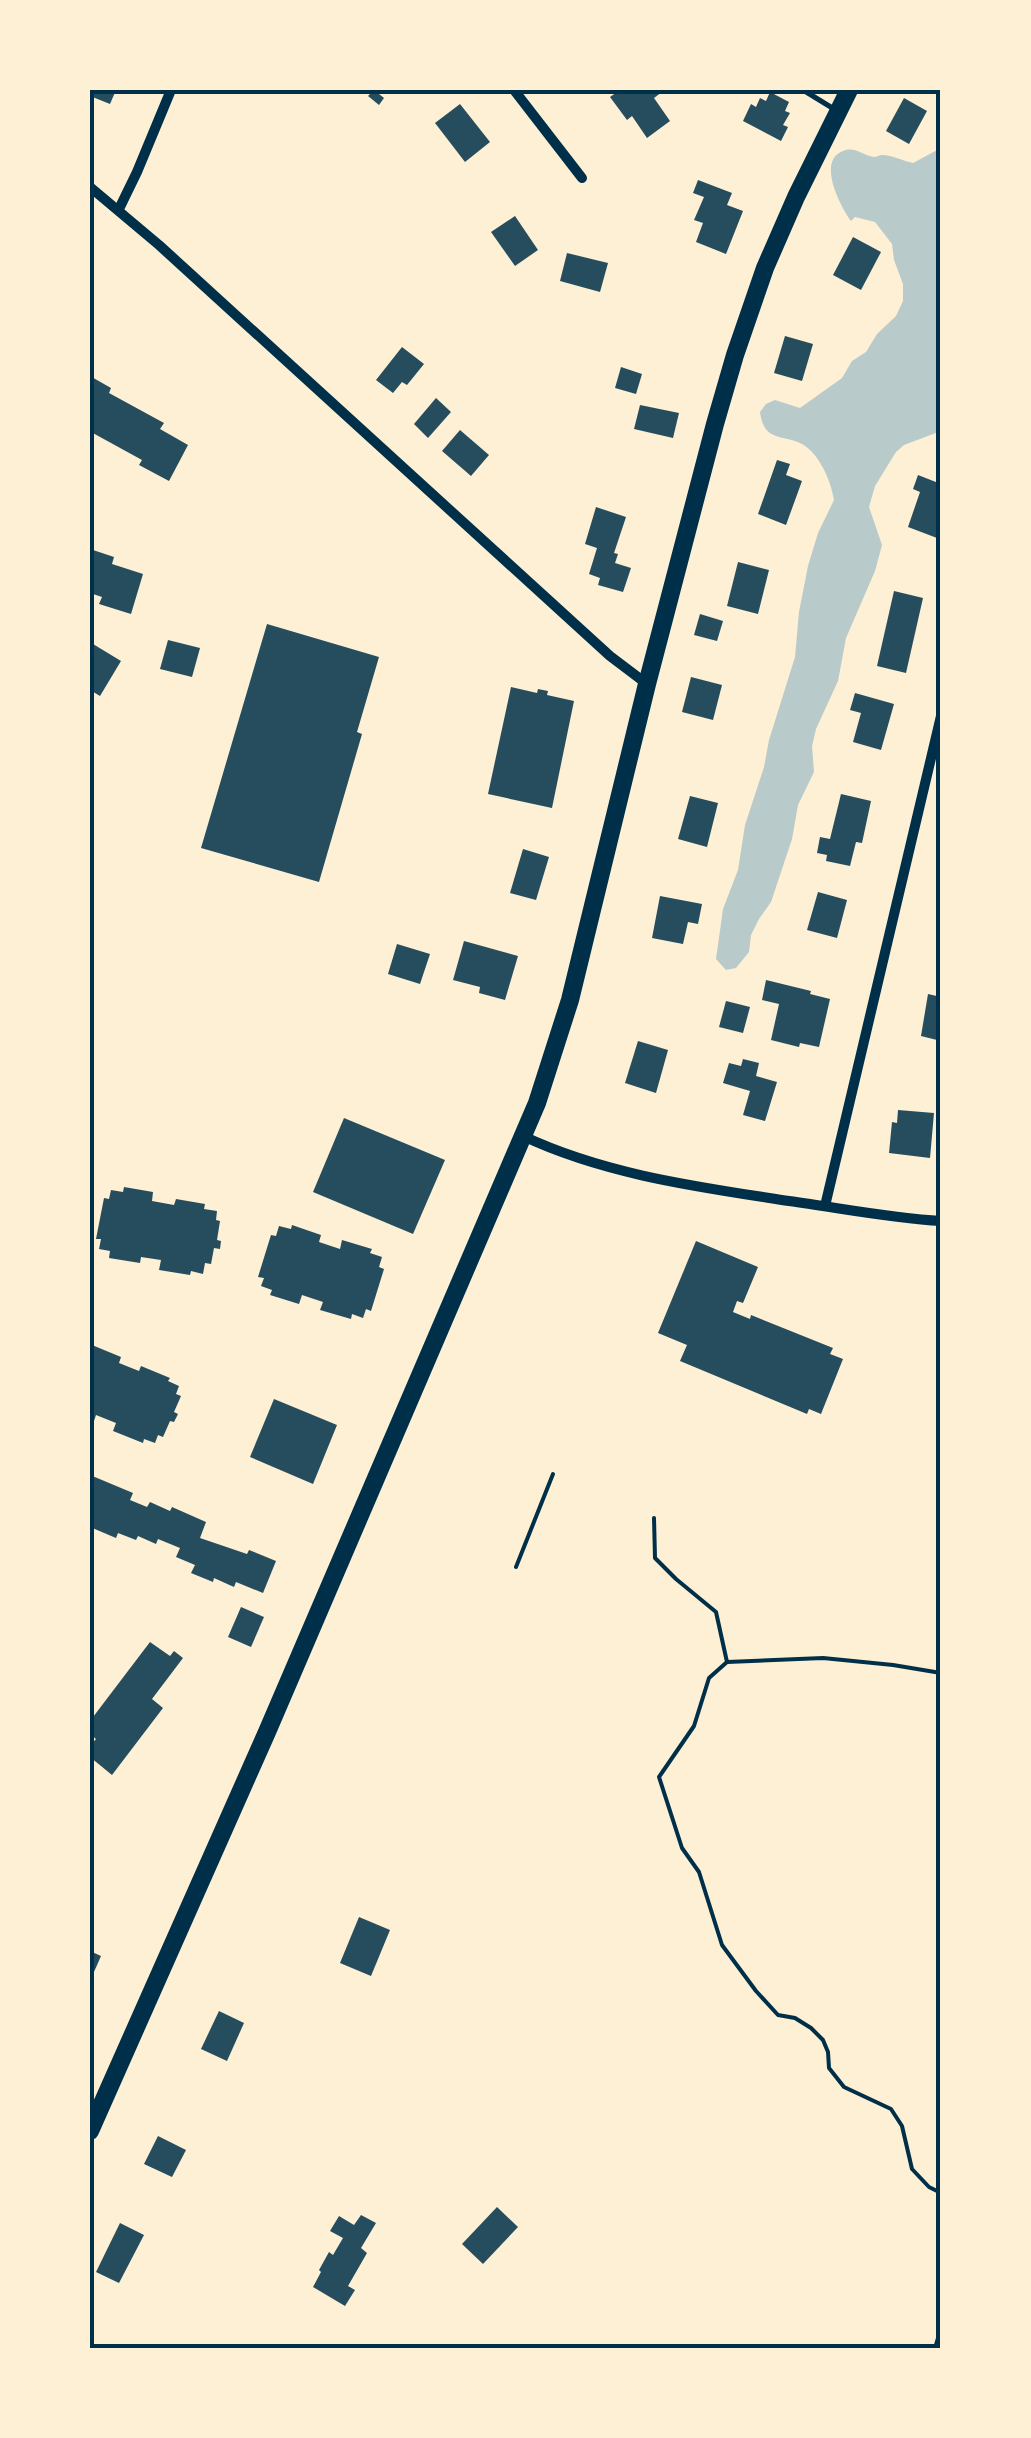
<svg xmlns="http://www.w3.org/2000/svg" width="1031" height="2438" viewBox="0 0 1031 2438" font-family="Helvetica,sans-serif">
	<rect width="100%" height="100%" fill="#fdf0d5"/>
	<path fill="#b9caca" d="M941 148V431L904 445 896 452 875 486 869 507 882 545 875 571 846 638 838 681 816 729 812 746 814 772 798 805 792 839 771 902 759 919 751 935 749 952 736 968 726 970 716 959 723 909 738 870 745 825 764 767 769 740 795 657 799 612 808 566 818 533 834 500C831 481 819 453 802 444 783 434 764 443 760 412L766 404 775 400 800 408 842 378 852 361 866 352 877 334 896 316 903 301V284L894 260 892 244 875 222 855 217 851 221C841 207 816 161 843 151 855 146 864 156 874 157 877 157 879 155 882 155 892 155 903 161 913 163Z"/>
	<g fill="#264d5e">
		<path d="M90 90H116L110 104 90 96Z"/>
		<path d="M374 90 384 98 379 105 368 96Z"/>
		<path d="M620 90H661L662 92 654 98 670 121 647 138 632 116 627 120 610 97Z"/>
		<path d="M770 92 789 102 785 111 790 113 783 125 788 127 781 141 743 121 751 104 756 107 760 98 766 101Z"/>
		<path d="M904 98 927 111 909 144 886 131Z"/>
		<path d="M460 104 490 142 465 162 435 123Z"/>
		<path d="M698 180 732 193 727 205 743 211 726 254 696 242 703 223 694 220 704 197 693 193Z"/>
		<path d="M515 216 538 250 515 266 491 232Z"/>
		<path d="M853 237 881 252 861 290 833 275Z"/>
		<path d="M567 253 608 263 600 292 560 281Z"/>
		<path d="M785 336 813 344 802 381 774 373Z"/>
		<path d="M402 347 424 364 407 385 402 382 393 393 376 380Z"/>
		<path d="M621 367 642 374 636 394 615 388Z"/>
		<path d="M90 376 111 388 109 393 164 423 160 429 188 445 169 481 139 465 142 460 91 432 93 429 90 428Z"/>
		<path d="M436 398 451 412 428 438 414 424Z"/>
		<path d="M640 405 679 413 673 438 634 429Z"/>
		<path d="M460 430 489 455 471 476 442 451Z"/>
		<path d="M777 460 790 464 786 475 802 481 786 525 758 514Z"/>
		<path d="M918 475 941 484V529L937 538 908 527 920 492 913 489Z"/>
		<path d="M596 507 626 517 614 553 618 554 615 563 631 568 623 592 598 585 600 578 589 574 597 548 585 544Z"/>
		<path d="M90 549 114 557 112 564 143 574 131 614 99 604 102 597 90 593Z"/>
		<path d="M738 562 769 570 758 614 727 606Z"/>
		<path d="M894 591 923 598 906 673 877 666Z"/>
		<path d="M700 614 723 621 717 641 694 635Z"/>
		<path d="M267 624 379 657 357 732 362 734 319 882 201 848Z"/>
		<path d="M168 640 200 648 192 677 160 669Z"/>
		<path d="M93 644 121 661 100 696 90 690V648Z"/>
		<path d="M691 677 722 685 713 720 682 712Z"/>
		<path d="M511 687 537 693 538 689 548 691 547 695 574 701 552 808 488 794Z"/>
		<path d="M855 693 894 704 881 750 853 742 861 713 850 710Z"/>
		<path d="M841 794 871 801 862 843 856 842 850 866 826 861 827 855 817 853 820 837 830 839Z"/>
		<path d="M690 796 718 803 707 847 678 839Z"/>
		<path d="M523 849 549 857 536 900 510 893Z"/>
		<path d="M818 892 847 900 837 938 807 930Z"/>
		<path d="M660 896 702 904 698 924 688 922 683 944 652 938Z"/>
		<path d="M464 941 518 956 505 1000 479 993 480 987 453 980Z"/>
		<path d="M397 944 430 954 420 984 388 974Z"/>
		<path d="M766 980 811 991 810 994 830 999 819 1047 800 1043 799 1047 771 1040 779 1004 762 1000Z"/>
		<path d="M928 994 941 997V1041L921 1036Z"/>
		<path d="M726 1001 750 1007 743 1033 719 1027Z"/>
		<path d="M638 1041 668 1050 656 1093 625 1083Z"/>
		<path d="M743 1059 759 1063 756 1076 777 1082 765 1121 743 1115 750 1091 723 1083 729 1063 741 1066Z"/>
		<path d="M898 1110 934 1113 930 1158 889 1153 892 1122 897 1123Z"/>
		<path d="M344 1118 445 1160 413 1234 313 1192Z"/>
		<path d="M124 1187 153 1192 152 1201 174 1205 176 1199 205 1204 204 1209 217 1211 216 1220 220 1221 217 1240 221 1241 220 1249 214 1248 211 1264 205 1263 203 1274 191 1271 190 1275 159 1270 161 1260 141 1257 140 1263 109 1258 110 1251 99 1249 101 1239H96L104 1198 109 1199 111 1190 123 1192Z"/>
		<path d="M292 1225 321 1235 319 1242 340 1249 342 1240 372 1249 370 1253 382 1257 379 1267 384 1269 371 1311 366 1309 363 1318 352 1314 351 1319 320 1310 323 1302 302 1295 299 1304 270 1295 272 1290 261 1286 264 1278 258 1277 271 1235 276 1236 279 1226 291 1229Z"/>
		<path d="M696 1241 758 1267 743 1303 737 1301 733 1312 750 1319 751 1315 833 1348 830 1354 843 1359 821 1414 809 1409 807 1414 680 1361 687 1345 658 1333Z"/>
		<path d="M92 1345 121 1357 119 1363 139 1371 141 1366 170 1378 168 1381 179 1386 176 1394 181 1396 174 1412 178 1414 174 1422 170 1421 163 1437 158 1435 155 1443 144 1439 143 1443 113 1431 116 1423 96 1415 94 1421 90 1420V1350Z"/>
		<path d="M274 1399 337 1425 313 1484 250 1457Z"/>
		<path d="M90 1475 133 1493 130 1500 147 1507 150 1502 170 1511 172 1507 206 1522 200 1538 247 1554 249 1550 276 1561 263 1593 236 1582 234 1587 214 1578 213 1582 191 1573 195 1565 176 1557 180 1548 158 1539 156 1544 138 1536 136 1540 118 1533 116 1538 90 1527Z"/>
		<path d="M241 1607 264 1617 251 1647 228 1637Z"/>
		<path d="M150 1642 170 1656 174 1651 183 1658 152 1699 163 1708 112 1775 90 1757V1746L96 1739 90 1734V1721Z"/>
		<path d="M359 1917 390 1930 371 1976 340 1963Z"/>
		<path d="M90 1951 101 1956 90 1981Z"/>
		<path d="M219 2011 244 2023 227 2061 201 2049Z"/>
		<path d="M158 2136 186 2150 172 2177 144 2164Z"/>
		<path d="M497 2207 518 2227 483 2264 462 2244Z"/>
		<path d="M361 2215 376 2223 361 2248 367 2253 348 2286 355 2290 345 2306 313 2287 321 2272 319 2270 329 2252 333 2255 343 2238 330 2231 339 2216 354 2225Z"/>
		<path d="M120 2223 144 2235 119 2283 96 2272Z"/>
	</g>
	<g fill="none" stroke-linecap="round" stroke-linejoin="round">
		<g stroke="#003049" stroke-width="4">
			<path d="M654 1518 655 1558 676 1579 716 1612 727 1662 823 1658 893 1665 941 1673"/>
			<path d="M516 1567 553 1474"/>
			<path d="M727 1662 709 1678 694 1726 659 1777 682 1848 699 1872 722 1945 756 1991 778 2015 795 2018 811 2028 823 2040 828 2052 829 2068 844 2087 891 2109 902 2126 912 2169 929 2187 941 2193"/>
			<path d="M935 2348 941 2328"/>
		</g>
		<path stroke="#003049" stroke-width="5" d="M803 90 834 109"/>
		<g stroke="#003049" stroke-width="10">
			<path d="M514 90 582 178"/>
			<path d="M90 187 159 245 610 656 647 684"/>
			<path d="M119 209 137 172 171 90"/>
			<path d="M523 1136C606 1175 699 1187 789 1201 840 1208 890 1218 941 1221"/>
			<path d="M825 1206 941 716"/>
		</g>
		<path stroke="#003049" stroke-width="18" d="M90 2131 267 1732 537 1103 570 1000 647 684 715 424 735 355 765 268 796 197 849 90"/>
	</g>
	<rect width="1031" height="2438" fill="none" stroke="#fdf0d5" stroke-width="185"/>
	<rect x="92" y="92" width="846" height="2254" fill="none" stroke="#003049" stroke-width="4"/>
</svg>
